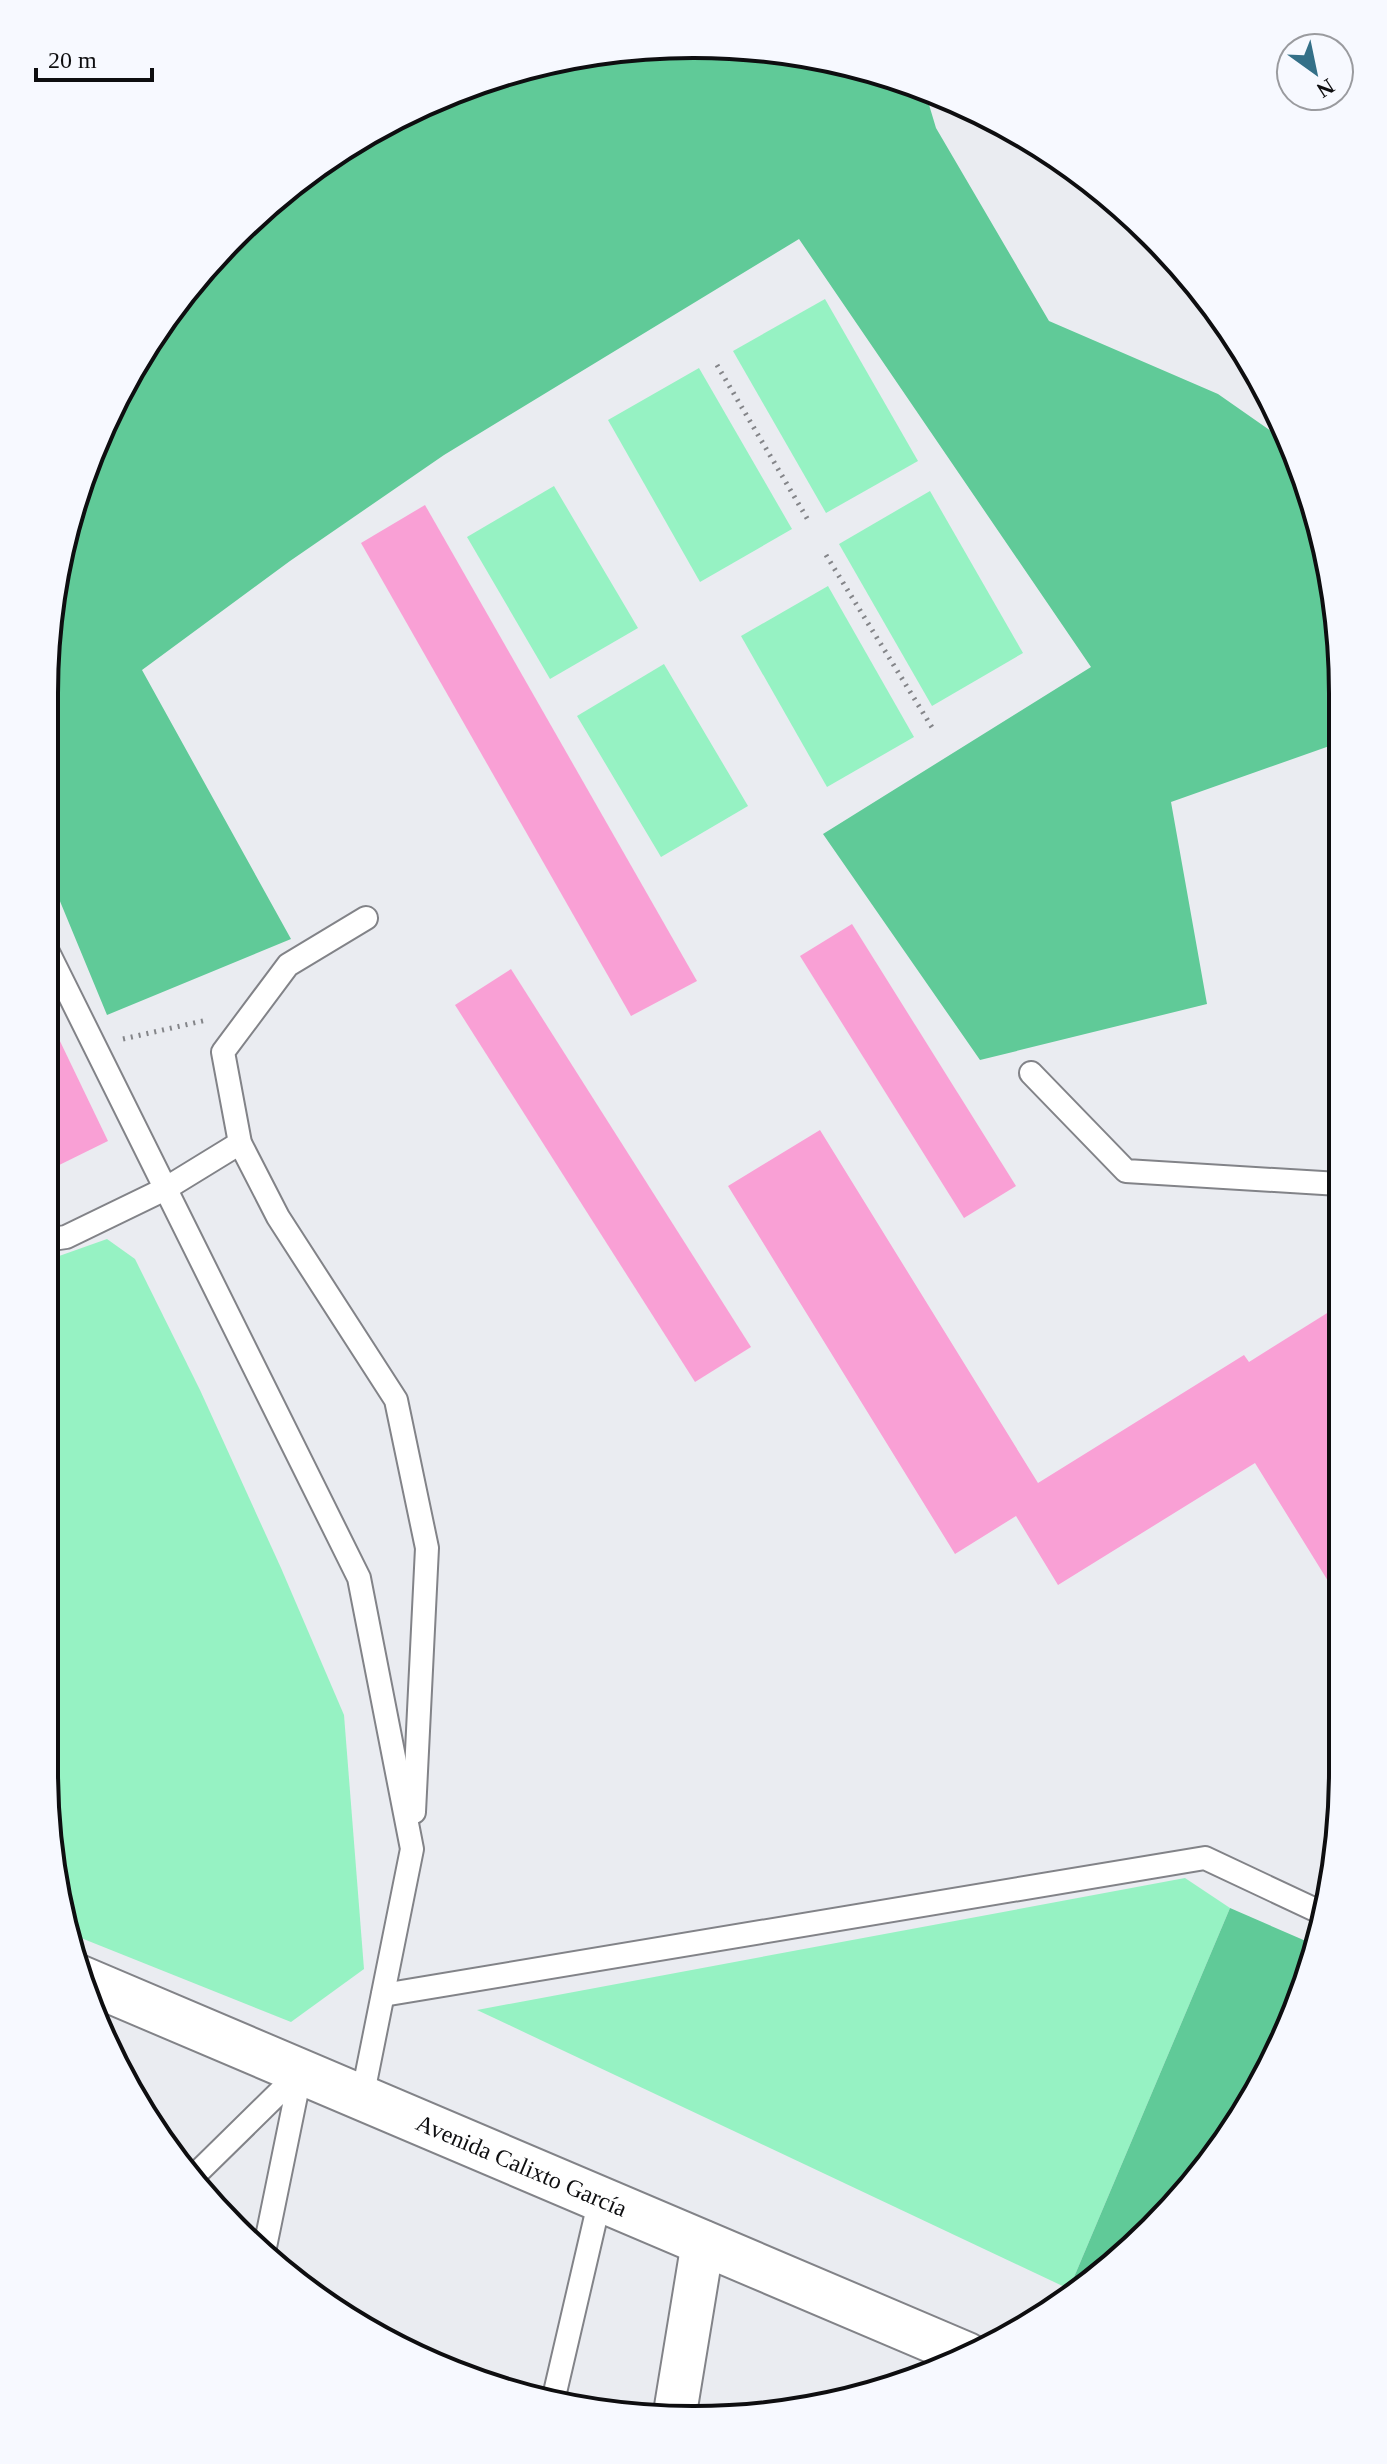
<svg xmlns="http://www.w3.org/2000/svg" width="1387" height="2464" viewBox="0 0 1387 2464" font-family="Georgia,serif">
	<rect width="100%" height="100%" fill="#eaecf1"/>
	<g fill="#96f2c3">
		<path d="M825 299 918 461 826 513 733 351Z"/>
		<path d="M699 368 792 529 700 582 608 420Z"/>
		<path d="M554 486 638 628 550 679 467 537Z"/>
		<path d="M930 491 1023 653 932 706 839 544Z"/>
		<path d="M828 586 914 737 827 787 741 636Z"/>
		<path d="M664 664 748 806 661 857 577 716Z"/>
		<path d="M107 1239 135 1259 200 1390 281 1568 344 1715 364 1969 291 2022 71 1934 44 1770 45 1261Z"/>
		<path d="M1185 1878 1230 1908 1069 2289 477 2010Z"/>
	</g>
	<g fill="#60ca98">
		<path d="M651 45 779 50 903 79 924 88 936 128 1049 321 1218 394 1288 443 1308 484 1337 609 1338 743 1171 802 1207 1004 980 1060 823 834 1091 667 799 239 444 455 290 561 142 670 291 939 107 1015 45 865V651L66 525 131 368 205 265 298 178 409 110 526 66Z"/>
		<path d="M1230 1908 1315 1945 1309 1979 1256 2096 1121 2259 1071 2290 1069 2289Z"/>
	</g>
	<g fill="#f9a0d5">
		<path d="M425 505 697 981 631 1016 361 543Z"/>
		<path d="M852 924 1016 1186 964 1218 800 956Z"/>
		<path d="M511 969 751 1347 695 1382 455 1005Z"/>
		<path d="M45 1010 108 1141 45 1172Z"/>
		<path d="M820 1130 1038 1483 1244 1355 1249 1362 1340 1305 1341 1602 1255 1463 1058 1585 1016 1516 955 1554 728 1186Z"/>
	</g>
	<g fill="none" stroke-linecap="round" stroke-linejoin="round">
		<g stroke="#828388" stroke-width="26">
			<g id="lane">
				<path d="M366 918 288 965 223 1052 240 1143 278 1217 396 1400 427 1548 414 1812"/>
				<path d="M45 946 359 1578 412 1849 362 2098"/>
				<path d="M1031 1073 1126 1171 1339 1184"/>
				<path d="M45 1240 66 1237 165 1189 240 1143"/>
				<path d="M383 1995 1205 1858 1322 1913"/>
				<path d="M192 2178 301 2071 265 2247"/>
				<path d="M553 2401 600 2199"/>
			</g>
		</g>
		<g stroke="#828388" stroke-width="46">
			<path id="street" d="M675 2413 703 2242"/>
		</g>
		<g stroke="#828388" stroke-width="48">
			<g id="secondary">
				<path id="s1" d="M78 1977 967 2355"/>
			</g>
		</g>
		<g stroke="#848589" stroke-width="5" stroke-dasharray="2 6" stroke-linecap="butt">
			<path d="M717 365 808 520"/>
			<path d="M826 555 933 729"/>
			<path d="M123 1039 207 1020"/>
		</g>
		<use href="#lane" stroke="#fff" stroke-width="22"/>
		<use href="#street" stroke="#fff" stroke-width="42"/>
		<use href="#secondary" stroke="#fff" stroke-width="44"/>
	</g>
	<g text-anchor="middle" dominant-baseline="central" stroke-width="8" stroke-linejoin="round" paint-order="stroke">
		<g font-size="24" fill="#0e0e10" stroke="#f7f9ff">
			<text stroke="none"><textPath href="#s1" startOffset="482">Avenida Calixto García</textPath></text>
		</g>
	</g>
	<path d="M0 0H1387V2464H0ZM693 58H694A635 635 0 0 1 1329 693V1771A635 635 0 0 1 694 2406H693A635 635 0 0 1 58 1771V693A635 635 0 0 1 693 58Z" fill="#f7f9ff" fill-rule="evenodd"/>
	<path fill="none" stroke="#0e0e10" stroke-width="4" d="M693 58H694A635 635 0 0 1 1329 693V1771A635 635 0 0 1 694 2406H693A635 635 0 0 1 58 1771V693A635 635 0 0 1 693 58Z"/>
	<g transform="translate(1315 72) rotate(147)"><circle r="38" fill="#f7f9ff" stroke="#9a9b9f" stroke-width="2"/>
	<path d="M0-6L14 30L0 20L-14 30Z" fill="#347088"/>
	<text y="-12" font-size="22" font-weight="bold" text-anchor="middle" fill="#0e0e10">N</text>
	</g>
	<path d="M36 68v12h116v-12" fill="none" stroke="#0e0e10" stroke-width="4"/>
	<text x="48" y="68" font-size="24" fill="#0e0e10" stroke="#f7f9ff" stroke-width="6" paint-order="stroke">20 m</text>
</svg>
